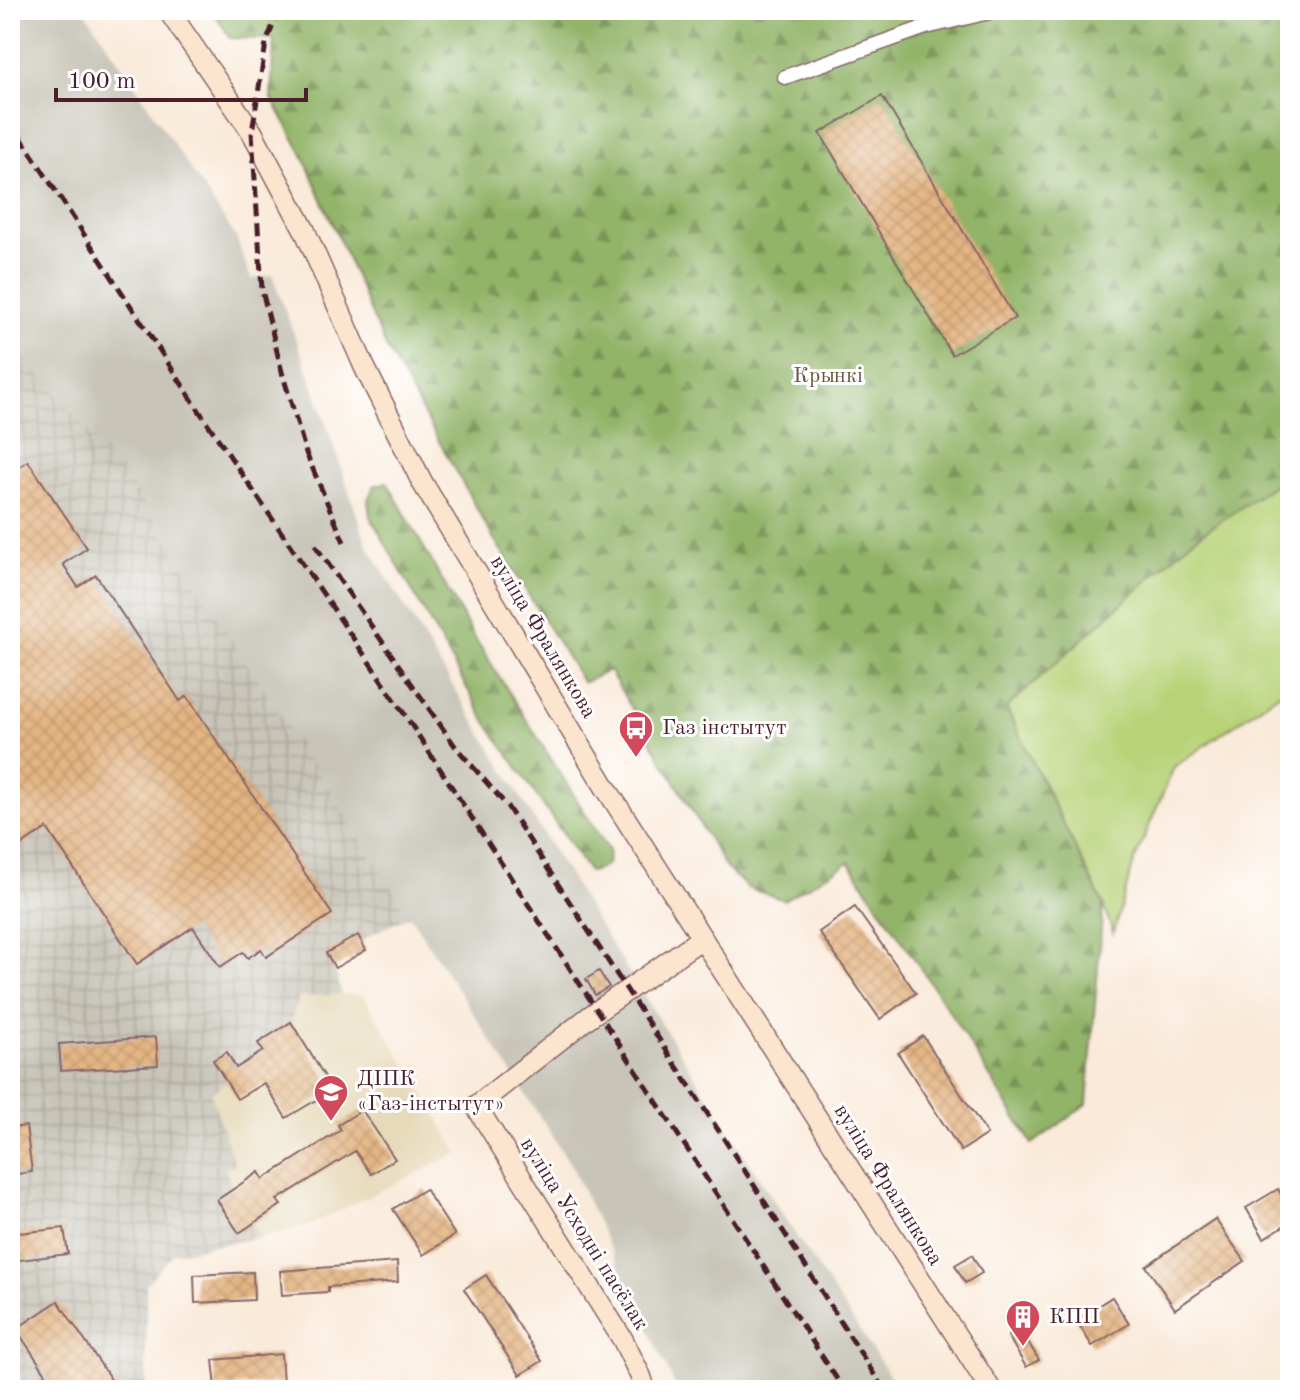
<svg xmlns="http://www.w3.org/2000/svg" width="1300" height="1400" viewBox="0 0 1300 1400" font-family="'Old Standard TT',serif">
	<defs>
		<pattern id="industrial-grid" width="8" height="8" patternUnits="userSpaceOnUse" patternTransform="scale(2)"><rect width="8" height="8" fill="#c8c4b8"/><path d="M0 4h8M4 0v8" fill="none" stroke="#ada89e"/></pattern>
		<pattern id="forest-firs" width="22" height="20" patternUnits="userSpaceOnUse" patternTransform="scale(2)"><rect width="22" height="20" fill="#91b468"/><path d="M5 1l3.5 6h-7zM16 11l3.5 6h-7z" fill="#789256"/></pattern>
		<pattern id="building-cross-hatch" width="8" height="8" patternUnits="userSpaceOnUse" patternTransform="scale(2)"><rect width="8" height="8" fill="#e4b583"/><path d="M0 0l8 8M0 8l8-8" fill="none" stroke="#c59b71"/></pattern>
	</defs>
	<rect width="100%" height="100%" fill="#fff"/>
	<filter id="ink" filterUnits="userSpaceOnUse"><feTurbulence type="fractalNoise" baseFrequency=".0125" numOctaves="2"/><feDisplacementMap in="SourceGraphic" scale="16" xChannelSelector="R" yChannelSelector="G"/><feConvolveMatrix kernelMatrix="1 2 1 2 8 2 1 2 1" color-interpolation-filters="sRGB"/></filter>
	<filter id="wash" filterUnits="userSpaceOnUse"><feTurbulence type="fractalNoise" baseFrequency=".006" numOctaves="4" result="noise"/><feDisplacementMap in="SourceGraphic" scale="32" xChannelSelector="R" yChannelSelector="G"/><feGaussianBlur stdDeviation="1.8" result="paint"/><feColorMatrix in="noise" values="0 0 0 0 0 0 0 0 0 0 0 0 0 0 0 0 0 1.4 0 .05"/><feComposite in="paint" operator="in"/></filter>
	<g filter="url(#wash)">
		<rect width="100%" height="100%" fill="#f9ead9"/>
		<path fill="#e7daba" d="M341 994 364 996 459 1153 305 1227 261 1237 233 1189 226 1168 235 1165 211 1094 263 1051 299 997Z"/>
		<path fill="url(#industrial-grid)" d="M10 337 129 470 410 916 370 935 335 968 341 994 299 997 291 1022 263 1051 211 1094 235 1165 226 1169 233 1189 252 1225 261 1237 174 1253 146 1284V1390H10Z"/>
		<path fill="#c8c4b8" d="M10 10H84L236 237 251 279 272 275 317 396 367 545 592 914 784 1217 899 1390H678L675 1385 571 1165 126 476 10 341Z"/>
		<path fill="#b7d277" stroke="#807851" stroke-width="2" d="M1290 472V686L1174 767 1135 859 1113 933 1103 904 1006 708 1191 541Z"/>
		<g fill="url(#forest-firs)" stroke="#6e6a4a" stroke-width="2">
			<path d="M213 10H1290V474L1191 541 1006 708 1103 904 1087 1104 1032 1144 946 1006 849 862 784 900 748 888 726 868 609 670 583 683 491 534 385 345 302 153 271 97 274 39 230 38Z"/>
			<path d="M387 482 473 635 609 851 607 864 597 870 589 872 485 720 370 516 368 500 374 486Z"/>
		</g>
		<g id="blocks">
			<g fill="url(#building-cross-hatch)">
				<path d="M882 96 1015 318 952 355 820 133Z"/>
				<path d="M28 461 87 548 63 564 78 587 96 575 180 701 187 696 332 914 266 957 261 949 248 958 243 952 220 967 193 927 137 964 47 828 10 853V473Z"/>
				<path d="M855 907 916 993 880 1019 819 932Z"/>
				<path d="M358 935 366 950 335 968 326 953Z"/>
				<path d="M599 971 609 987 595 995 586 979Z"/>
				<path d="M291 1022 333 1090 286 1118 264 1083 237 1099 213 1060 227 1052 236 1068 263 1051 258 1043Z"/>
				<path d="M923 1036 987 1134 961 1151 898 1053Z"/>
				<path d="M156 1037 158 1065 61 1071 59 1044Z"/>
				<path d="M362 1110 395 1159 371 1174 355 1151 277 1200 281 1205 239 1233 217 1200 259 1172 263 1179 341 1130 338 1125Z"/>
				<path d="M26 1126 32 1172 10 1175V1128Z"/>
				<path d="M425 1189 455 1235 423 1255 393 1209Z"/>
				<path d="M1278 1189 1290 1209V1222L1264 1238 1246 1208Z"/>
				<path d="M1215 1219 1245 1261 1175 1309 1146 1266Z"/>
				<path d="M64 1228 68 1254 13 1261 10 1234Z"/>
				<path d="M972 1255 982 1273 965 1283 955 1265Z"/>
				<path d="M397 1262 398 1282 328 1287V1292L282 1295 280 1271Z"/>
				<path d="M253 1272 254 1300 195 1303 194 1275Z"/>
				<path d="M486 1275 542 1361 520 1375 464 1289Z"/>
				<path d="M1112 1297 1129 1324 1092 1346 1076 1320Z"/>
				<path d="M58 1301 118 1390H57L16 1329Z"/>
				<path d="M1020 1329 1039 1360 1026 1367 1008 1336Z"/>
				<path d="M281 1354 283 1383 216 1388 213 1360Z"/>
			</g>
		</g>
	</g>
	<g filter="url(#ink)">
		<use href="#blocks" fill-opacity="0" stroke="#876668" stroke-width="2"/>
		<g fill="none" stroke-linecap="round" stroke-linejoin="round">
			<g stroke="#876668" stroke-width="17">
				<path id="street" d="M785 77 926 27 997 10"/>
			</g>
			<g stroke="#876668" stroke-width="23">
				<g id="secondary">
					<path d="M168 10 252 132 305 231 364 366 422 482 604 785 991 1390"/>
					<path d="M645 1390 641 1377 623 1340 476 1106 589 1017 702 938"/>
				</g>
			</g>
			<use href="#street" stroke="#fff" stroke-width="14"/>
			<use href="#secondary" stroke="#fbe5cf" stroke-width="20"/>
			<g stroke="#4a1f2b" stroke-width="5" stroke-dasharray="12 6" stroke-linecap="butt">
				<path d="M279 10 266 43 252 132 262 290 282 372 306 453 344 542"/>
				<path d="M10 121 202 415 403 712 844 1390"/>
				<path d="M315 545 455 746 507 806 752 1182 884 1390"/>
			</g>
		</g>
	</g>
	<defs>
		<g id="bus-pin" transform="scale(1.8)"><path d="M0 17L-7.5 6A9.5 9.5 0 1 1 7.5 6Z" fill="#d1495b" stroke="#fff"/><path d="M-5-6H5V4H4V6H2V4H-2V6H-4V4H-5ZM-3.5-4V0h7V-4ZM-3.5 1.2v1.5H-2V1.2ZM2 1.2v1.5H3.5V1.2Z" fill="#fff"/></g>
		<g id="university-pin" transform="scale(1.8)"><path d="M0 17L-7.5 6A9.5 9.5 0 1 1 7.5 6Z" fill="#d1495b" stroke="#fff"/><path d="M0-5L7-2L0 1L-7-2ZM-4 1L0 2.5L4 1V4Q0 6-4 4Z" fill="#fff"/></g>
		<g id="building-pin" transform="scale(1.8)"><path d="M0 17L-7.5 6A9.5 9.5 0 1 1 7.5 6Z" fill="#d1495b" stroke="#fff"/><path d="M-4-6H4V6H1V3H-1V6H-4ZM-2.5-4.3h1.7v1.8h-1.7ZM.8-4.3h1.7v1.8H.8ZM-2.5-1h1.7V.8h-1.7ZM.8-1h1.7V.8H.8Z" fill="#fff"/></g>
	</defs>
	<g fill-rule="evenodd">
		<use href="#bus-pin" x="636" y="728"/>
		<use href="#university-pin" x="331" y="1092"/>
		<use href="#building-pin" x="1023" y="1317"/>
	</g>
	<g text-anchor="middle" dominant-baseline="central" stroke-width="6" stroke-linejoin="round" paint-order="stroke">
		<g font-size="22" fill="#6b5542" stroke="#fff">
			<text x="828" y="376">Крынкі</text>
		</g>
		<g font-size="22" fill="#4a1f2b" stroke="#fff">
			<text transform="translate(543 637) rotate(59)">вуліца Фралянкова</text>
			<text transform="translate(888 1185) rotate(58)">вуліца Фралянкова</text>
			<text transform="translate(584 1234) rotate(58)">вуліца Усходні пасёлак</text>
		</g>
		<g font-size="22" fill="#4a1f2b" stroke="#fff" text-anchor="start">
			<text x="662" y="728">Газ інстытут</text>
			<text x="357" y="1079">ДІПК<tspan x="357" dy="25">«Газ-інстытут»</tspan></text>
			<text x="1049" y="1317">КПП</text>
		</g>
	</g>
	<rect width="1300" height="1400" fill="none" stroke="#fff" stroke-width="40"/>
	<path d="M56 88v12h250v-12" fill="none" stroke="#4a1f2b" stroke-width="4"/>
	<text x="68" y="88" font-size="24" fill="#4a1f2b" stroke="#ffffff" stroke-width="6" paint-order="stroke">100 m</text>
</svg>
